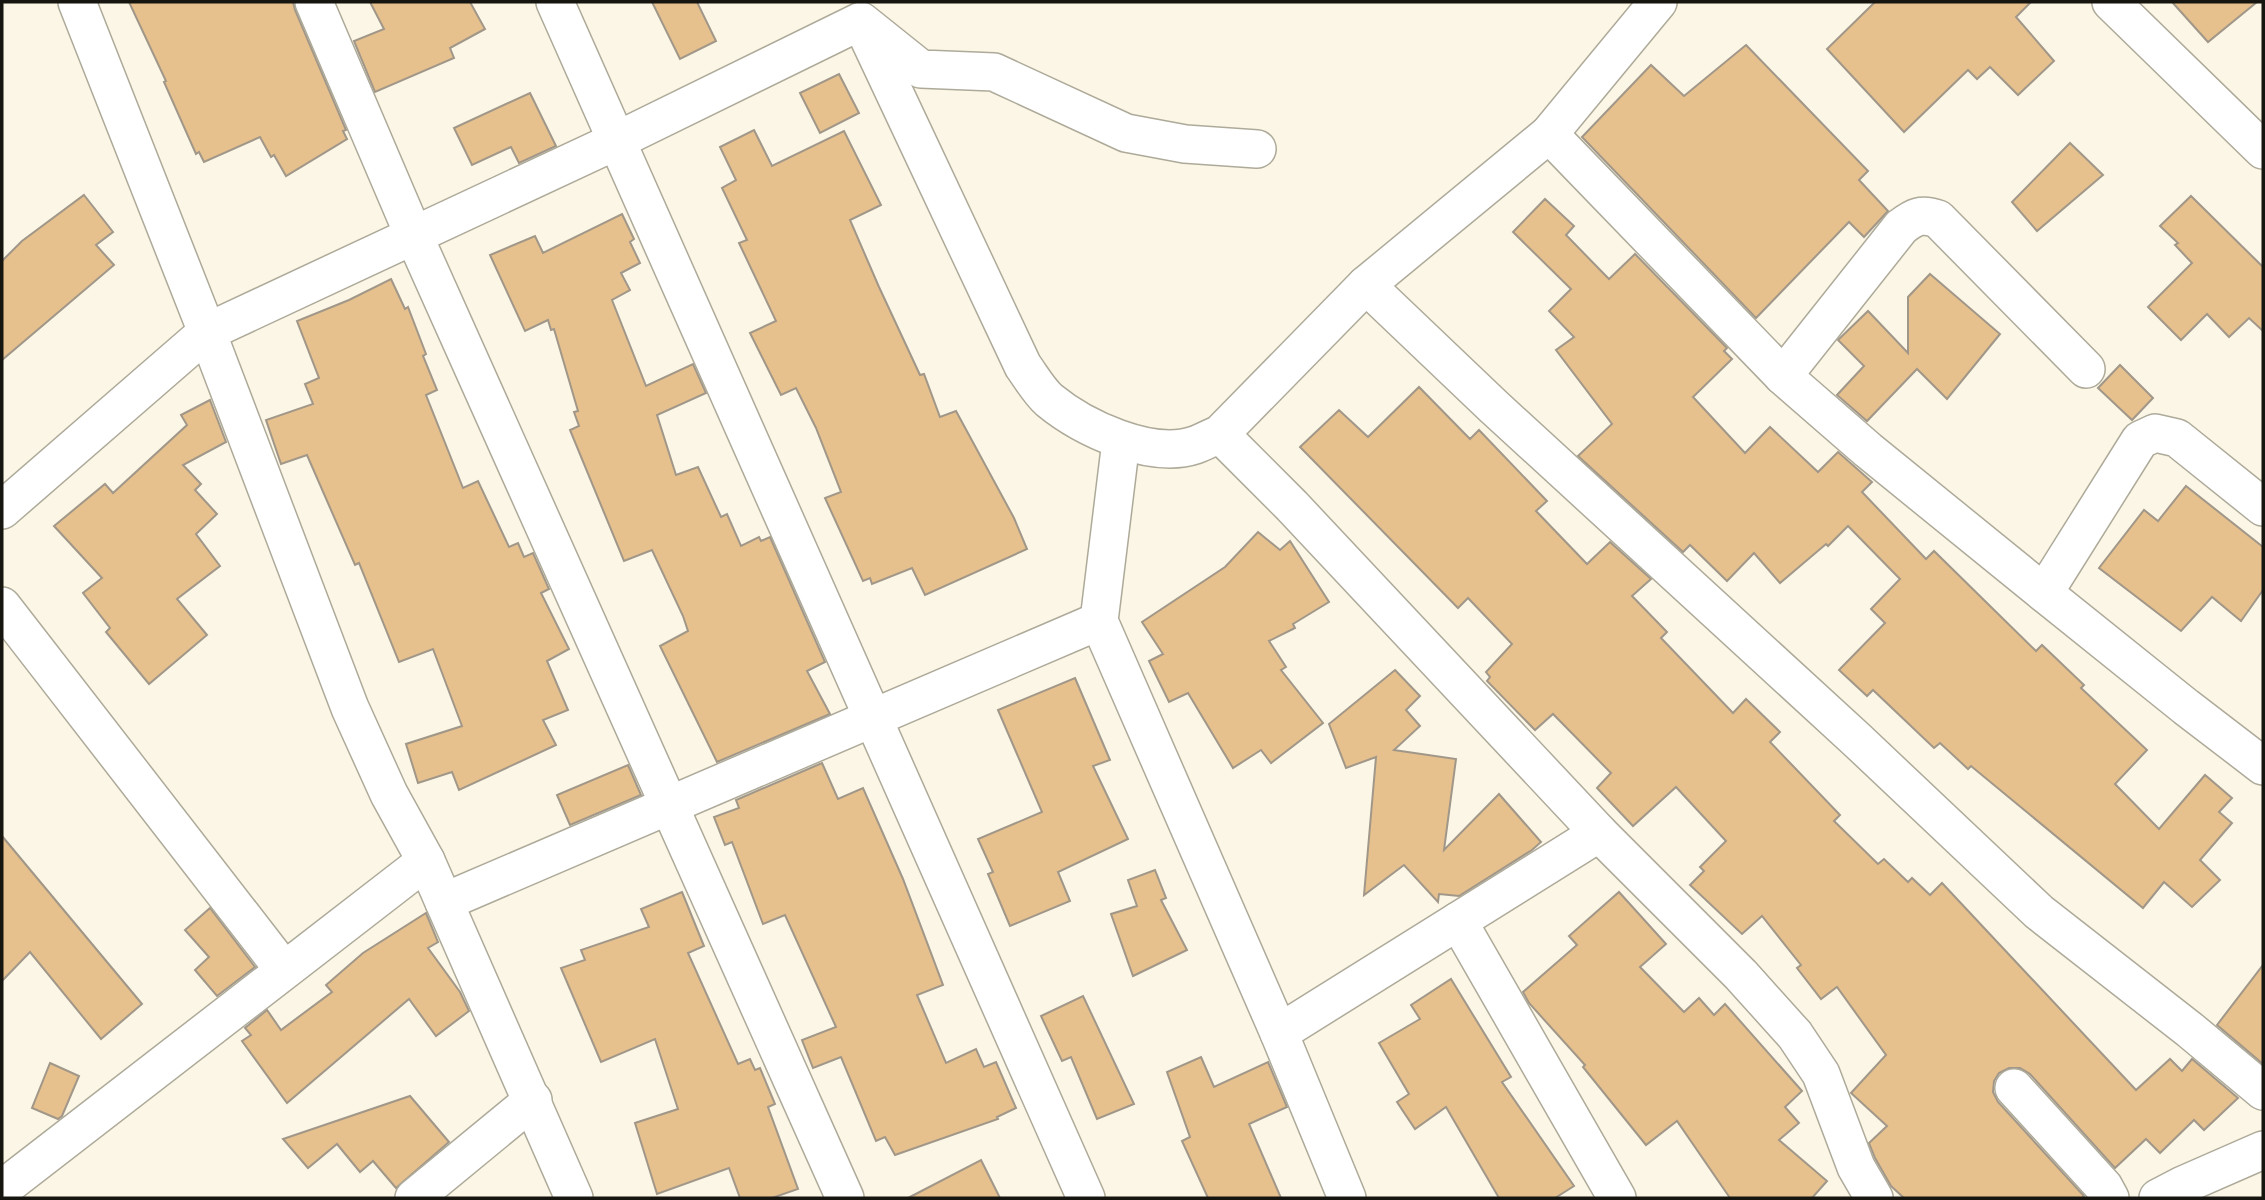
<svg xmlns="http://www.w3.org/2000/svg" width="2265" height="1200" viewBox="0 0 2265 1200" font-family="Figtree,sans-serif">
	<rect width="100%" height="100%" fill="#fbf6e5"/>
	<g fill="#e6c08d" stroke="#a19789" stroke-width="2">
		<path d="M129 2H293L295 10 346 130 343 131 347 139 286 176 274 155 271 157 260 137 204 162 199 152 196 154 164 82 166 81Z"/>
		<path d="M370 2H470L485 29 450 48 454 58 375 92 354 41 384 29Z"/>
		<path d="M652 2H697L716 41 680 59Z"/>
		<path d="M1875 2H2031L2016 17 2054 61 2018 95 1990 67 1977 79 1968 70 1904 132 1827 49Z"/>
		<path d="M2172 2H2257L2208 42Z"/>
		<path d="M1746 45 1868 171 1859 180 1888 211 1864 237 1849 222 1756 318 1582 137 1651 65 1684 96Z"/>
		<path d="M839 74 859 113 820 133 800 93Z"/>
		<path d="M530 93 556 146 519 163 511 147 472 165 454 128Z"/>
		<path d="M754 130 772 166 844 131 881 205 850 220 879 287 920 375 924 374 940 417 956 411 1014 518 1027 549 925 595 912 568 872 584 870 578 863 581 825 498 841 492 816 428 796 388 781 395 750 333 776 321 739 243 747 240 722 188 736 180 720 147Z"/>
		<path d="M2070 143 2103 175 2037 231 2012 202Z"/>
		<path d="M84 195 113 232 96 245 114 265 2 360V261L22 241Z"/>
		<path d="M2191 196 2263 267V331L2249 318 2229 337 2207 314 2181 340 2148 307 2192 263 2175 245 2178 243 2160 226Z"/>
		<path d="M1545 199 1574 226 1566 235 1609 279 1635 254 1727 348 1724 351 1732 359 1693 397 1745 453 1770 427 1818 472 1838 452 1872 482 1862 492 1926 559 1934 551 2036 651 2042 645 2084 685 2081 688 2147 750 2115 784 2159 829 2205 775 2232 798 2219 812 2232 823 2200 860 2220 880 2192 907 2164 882 2143 908 1971 766 1968 769 1940 743 1934 748 1873 690 1867 696 1839 670 1885 623 1871 609 1900 579 1848 526 1828 546 1826 544 1780 583 1754 553 1727 581 1690 545 1683 552 1578 456 1612 424 1556 350 1574 337 1549 311 1571 289 1513 232Z"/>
		<path d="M622 214 634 239 630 242 640 263 621 273 630 290 612 300 646 386 693 364 706 393 657 415 676 475 698 467 721 517 727 514 741 546 759 537 761 541 770 537 825 662 807 671 830 714 717 762 660 646 688 631 683 616 652 550 624 561 570 430 579 426 574 412 578 411 554 329 551 330 548 320 525 331 490 255 535 236 543 253Z"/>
		<path d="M1930 274 2000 334 1947 399 1917 369 1867 421 1837 395 1864 366 1838 340 1868 311 1908 353V297Z"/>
		<path d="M391 279 405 309 408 307 426 354 423 356 437 390 426 395 463 488 478 481 509 547 518 543 524 557 533 553 549 589 541 593 569 649 547 661 568 710 543 720 556 745 459 790 452 772 418 783 406 744 462 726 433 649 399 662 359 563 355 565 307 455 281 464 266 420 313 404 305 384 319 378 297 321 349 300Z"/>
		<path d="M2120 365 2153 398 2132 420 2098 388Z"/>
		<path d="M1419 387 1470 439 1479 430 1547 501 1536 511 1587 564 1610 542 1651 579 1632 596 1667 632 1661 638 1733 713 1746 699 1780 732 1770 742 1840 815 1834 821 1878 864 1884 859 1908 882 1912 878 1930 895 1942 883 2136 1090 2170 1059 2182 1071 2192 1059 2238 1098 2204 1130 2194 1120 2160 1153 2146 1139 2115 1168 2030 1074 2020 1068H2009L1999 1073 1994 1081 1993 1092 1998 1102 2084 1196 2082 1198H1904L1891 1186 1875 1158 1869 1143 1887 1126 1851 1093 1886 1055 1837 987 1821 999 1797 968 1801 965 1762 916 1742 934 1690 885 1704 871 1700 867 1726 841 1676 787 1633 826 1597 788 1611 773 1553 714 1535 730 1487 681 1490 677 1486 672 1512 644 1468 598 1458 608 1300 447 1339 410 1368 437Z"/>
		<path d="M210 400 226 442 183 465 201 484 195 490 217 514 196 534 220 566 177 599 207 635 149 684 106 632 110 628 83 593 102 578 54 526 105 484 113 493 187 425 181 415Z"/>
		<path d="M2186 486 2263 547V590L2241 621 2212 597 2181 631 2099 568 2144 510 2158 521Z"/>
		<path d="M1258 532 1280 550 1290 541 1329 602 1293 624 1295 628 1269 641 1286 667 1281 670 1323 723 1271 763 1261 750 1233 768 1188 693 1169 702 1149 661 1163 654 1142 622 1225 567Z"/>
		<path d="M1395 670 1420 696 1406 710 1420 726 1394 750 1456 759 1444 850 1499 794 1541 842 1532 850 1459 896 1439 894 1438 902 1404 865 1364 895 1376 757 1346 768 1329 724Z"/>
		<path d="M1075 678 1110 760 1093 766 1128 839 1058 872 1070 901 1010 926 988 874 993 872 978 839 1042 812 998 710Z"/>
		<path d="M822 763 838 799 863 788 903 879 943 985 917 995 946 1063 976 1049 984 1067 996 1062 1016 1108 997 1117 998 1119 895 1155 885 1137 876 1141 841 1057 813 1068 802 1040 836 1027 785 915 763 924 732 842 725 845 714 817 739 808 736 800Z"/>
		<path d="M628 765 641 795 570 825 557 795Z"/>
		<path d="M2 836 142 1004 101 1039 30 952 2 981Z"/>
		<path d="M1155 870 1166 898 1161 900 1187 950 1133 976 1111 914 1137 906 1128 880Z"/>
		<path d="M682 892 704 946 688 953 738 1064 750 1059 755 1070 760 1068 775 1104 768 1107 798 1189 772 1198H740L729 1168 657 1194 635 1123 678 1109 655 1039 601 1062 561 968 585 960 581 950 649 927 641 909Z"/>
		<path d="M1619 892 1666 944 1640 967 1684 1012 1699 998 1714 1015 1725 1004 1802 1091 1785 1107 1799 1123 1779 1140 1827 1181 1812 1198H1730L1677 1121 1646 1145 1583 1067 1585 1065 1529 1003 1523 992 1577 945 1569 936Z"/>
		<path d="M210 908 255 967 217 996 195 970 209 957 185 930Z"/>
		<path d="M426 913 438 942 428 948 460 992 469 1011 436 1036 409 999 287 1103 242 1041 251 1035 245 1028 267 1010 281 1030 332 992 326 985 363 953Z"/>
		<path d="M2263 965V1064L2217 1025Z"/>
		<path d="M1451 979 1511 1077 1502 1082 1574 1186 1555 1198H1499L1446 1107 1415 1129 1397 1102 1409 1094 1379 1043 1420 1019 1411 1005Z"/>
		<path d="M1083 996 1134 1104 1097 1119 1071 1057 1062 1061 1041 1016Z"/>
		<path d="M1201 1057 1214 1087 1268 1062 1287 1107 1249 1124 1281 1198H1208L1182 1141 1190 1137 1167 1072Z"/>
		<path d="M50 1063 79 1076 62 1116 58 1119 32 1108Z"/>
		<path d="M410 1096 449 1142 396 1188 373 1161 360 1172 337 1144 308 1168 283 1139Z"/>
		<path d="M981 1160 1000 1198H908Z"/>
	</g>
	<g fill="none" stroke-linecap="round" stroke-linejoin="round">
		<g stroke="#aeaa9a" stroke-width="40">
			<g id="street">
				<path d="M77 2 207 332 350 708 389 794 426 861 574 1198"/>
				<path d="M314 2 414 236 845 1198"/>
				<path d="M555 2 1086 1198"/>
				<path d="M2111 2 2263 150"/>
				<path d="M864 28 1023 366C1031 377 1039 391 1049 400 1083 428 1151 460 1195 445 1204 442 1212 437 1220 434L1366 285 1549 134 1658 2"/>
				<path d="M1549 134 1783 376 1868 450 2044 593 2186 707 2263 766"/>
				<path d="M1366 285 1493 406 1857 740 2039 912 2190 1030 2263 1091"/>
				<path d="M1783 376 1901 227C1914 217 1921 213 1938 219L2086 369"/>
				<path d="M1220 434 1292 506 1599 833 1741 975 1795 1035 1821 1074 1856 1167 1874 1198"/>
				<path d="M1121 441 1099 621 1279 1033 1347 1198"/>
				<path d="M2 510 207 332 616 141 861 21 921 69 994 72 1126 133 1185 144 1257 149"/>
				<path d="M2044 593 2140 440 2155 433 2177 438 2263 507"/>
				<path d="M2 606 284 970"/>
				<path d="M444 902 1099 621"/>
				<path d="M1458 921 1617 1198"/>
				<path d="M1279 1033 1599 833"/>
				<path d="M2014 1088 2104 1187 2110 1198"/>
				<path d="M2 1189 426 861"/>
				<path d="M414 1198 533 1100"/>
				<path d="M2158 1198 2183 1185 2263 1150"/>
			</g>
		</g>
		<use href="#street" stroke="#fff" stroke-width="37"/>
	</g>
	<rect width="2265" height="1200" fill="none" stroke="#17150f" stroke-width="7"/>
</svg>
